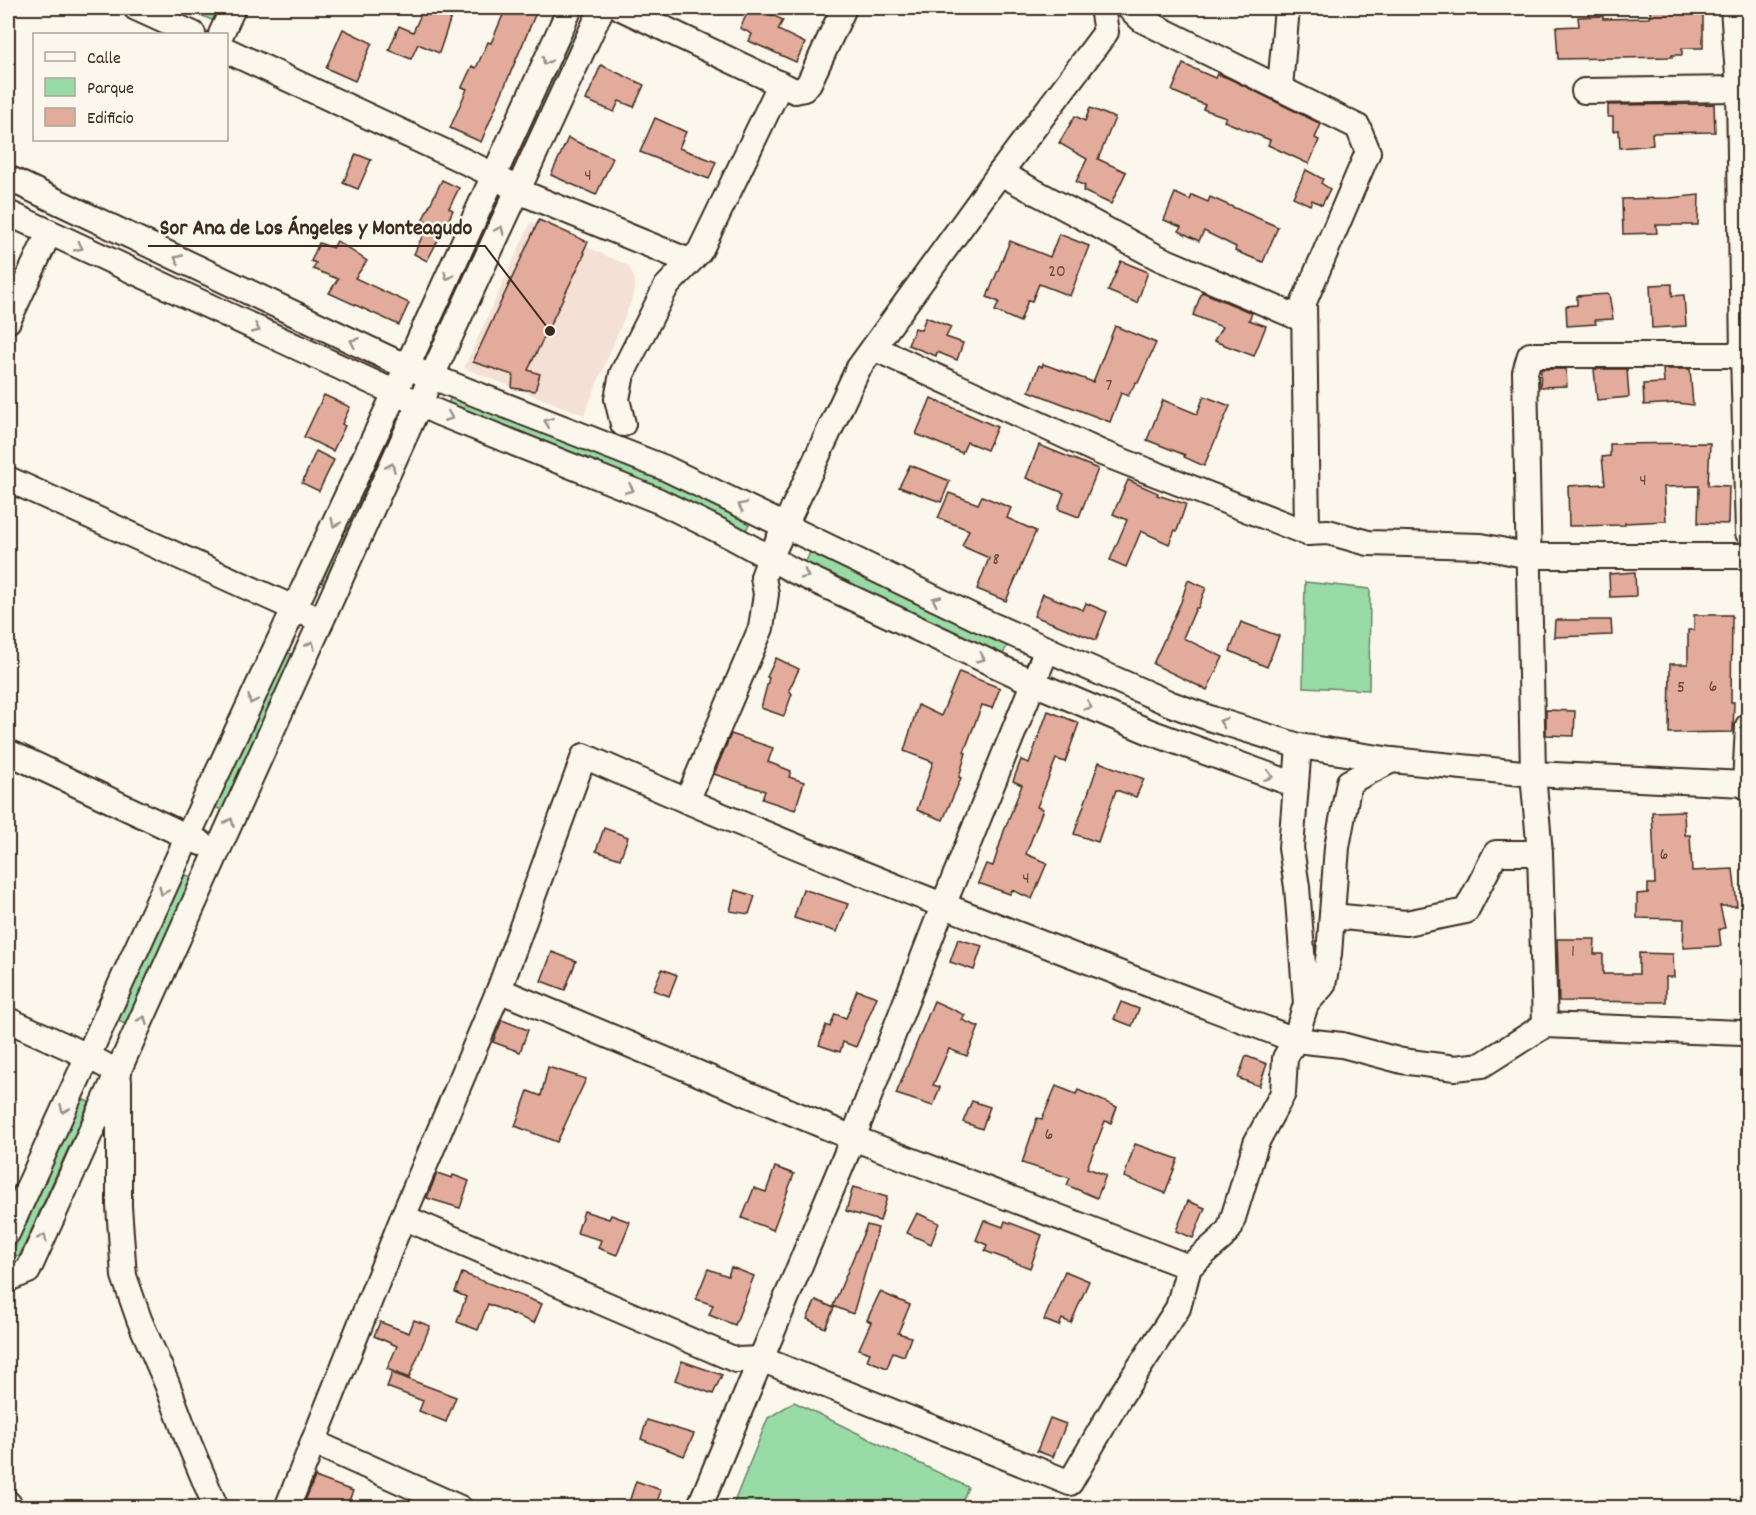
<svg xmlns="http://www.w3.org/2000/svg" width="1756" height="1515" viewBox="0 0 1756 1515" font-family="Dekko,sans-serif">
	<rect width="100%" height="100%" fill="#fbf7ec"/>
	<filter id="ink" filterUnits="userSpaceOnUse"><feTurbulence type="fractalNoise" baseFrequency=".0167" numOctaves="2"/><feDisplacementMap in="SourceGraphic" scale="12" xChannelSelector="R" yChannelSelector="G"/><feConvolveMatrix kernelMatrix="1 2 1 2 8 2 1 2 1" color-interpolation-filters="sRGB"/></filter>
	<g filter="url(#ink)">
		<path fill="#f4e0d4" d="M531 222 629 266 635 281 634 294 584 415 464 368Z"/>
		<g fill="#98dba7" stroke="#6a8262" stroke-width="1.5">
			<path d="M185 8H223L216 22Z"/>
			<path d="M573 28 581 31 525 153 518 149Z"/>
			<path d="M488 212 496 216 437 343 429 339Z"/>
			<path d="M451 396 672 482 751 519 745 533 447 407Z"/>
			<path d="M393 420 401 423 326 585 319 581Z"/>
			<path d="M811 550 1008 644 1001 658 804 566Z"/>
			<path d="M1305 582 1370 589 1369 690 1303 687Z"/>
			<path d="M287 652 295 656 224 811 215 807Z"/>
			<path d="M184 874 193 878 125 1024 116 1020Z"/>
			<path d="M82 1099 89 1102 19 1257 12 1254Z"/>
			<path d="M794 1402 968 1487 960 1507H732L768 1418Z"/>
		</g>
		<g fill="#e3ab9b" stroke="#3b2a1e" stroke-width="1.5">
			<path d="M424 8H454L439 53 418 44 411 59 389 50 399 26 413 32Z"/>
			<path d="M506 8H538L481 142 450 128 467 89 462 87 472 66 476 68 488 42 491 43Z"/>
			<path d="M750 8H757L783 20 778 30 805 43 796 62 749 41 752 34 740 28Z"/>
			<path d="M1650 8H1703V48H1682V55H1672V57L1558 59 1556 27 1579 26 1578 17 1603 16V19L1650 18Z"/>
			<path d="M343 29 372 43 355 81 326 68Z"/>
			<path d="M1183 64 1215 78 1217 74 1228 78 1321 124 1315 138 1319 140 1309 164 1268 145 1270 140 1224 121 1226 117 1203 109 1205 105 1172 91Z"/>
			<path d="M601 65 644 85 634 107 619 101 614 112 586 100Z"/>
			<path d="M1714 104 1715 132 1652 133 1653 145 1620 148 1619 130 1613 131V117H1608V105Z"/>
			<path d="M1090 108 1115 118 1098 159 1126 172 1111 204 1083 191 1085 186 1076 182 1087 159 1059 143 1075 116 1085 121Z"/>
			<path d="M655 118 686 132 679 148 716 162 709 179 640 152Z"/>
			<path d="M568 138 613 158 596 195 551 175Z"/>
			<path d="M356 154 371 160 358 189 343 183Z"/>
			<path d="M1306 170 1323 179 1321 183 1330 189 1322 205 1312 200 1310 205 1293 197Z"/>
			<path d="M442 180 459 188 449 208 453 210 448 221 427 261 414 254 429 222 423 219Z"/>
			<path d="M1175 193 1190 200 1192 195 1208 202 1210 197 1278 227 1263 262 1235 251 1236 247 1204 231 1199 241 1179 231 1181 227 1164 220Z"/>
			<path d="M1699 195 1698 225H1656L1657 233 1623 234 1622 199 1670 198Z"/>
			<path d="M539 220 588 242 583 252 585 253 528 370 540 374 535 391 512 388 513 375 473 362Z"/>
			<path d="M1059 234 1089 246 1070 296 1039 284 1032 301 1028 300 1020 322 995 311 999 302 987 297 1010 241 1050 257Z"/>
			<path d="M337 241 367 261 355 278 409 303 399 325 329 293 338 279 313 269 316 263 311 261 319 243 333 248Z"/>
			<path d="M1121 261 1148 272 1137 303 1108 291Z"/>
			<path d="M1672 284V296L1684 295 1686 326 1652 328 1650 285Z"/>
			<path d="M1202 292 1252 313 1249 320 1266 326 1254 356 1214 341 1222 327 1193 315Z"/>
			<path d="M1609 294 1613 319 1595 320 1596 324 1567 326 1566 306 1577 305V296Z"/>
			<path d="M926 317 951 327 946 337 963 343 957 360 937 352 936 356 908 345 915 328 921 330Z"/>
			<path d="M1115 326 1156 343 1138 383 1136 382 1128 396 1121 393 1110 422 1029 391 1039 365 1042 367 1043 364 1093 382Z"/>
			<path d="M1541 369H1566L1567 386 1540 387Z"/>
			<path d="M1594 369H1627L1629 397 1597 400Z"/>
			<path d="M1663 369H1690L1693 405 1677 403 1644 405 1643 384 1664 383Z"/>
			<path d="M324 395 350 407 342 424 345 426 333 451 304 437Z"/>
			<path d="M1204 396 1230 406 1204 466 1184 457 1185 455 1147 440 1163 400 1197 414Z"/>
			<path d="M931 398 997 427 987 450 967 442 962 453 916 434Z"/>
			<path d="M1710 443 1708 485 1729 486 1728 524 1698 523 1699 486 1664 487 1666 521 1625 523V525L1569 526 1568 486 1605 484 1602 457 1610 456V444Z"/>
			<path d="M1039 445 1098 469 1079 517 1058 509 1064 493 1026 478Z"/>
			<path d="M316 451 334 460 319 491 302 483Z"/>
			<path d="M910 465 950 481 941 502 899 487Z"/>
			<path d="M1128 480 1158 493 1157 495 1186 504 1177 531 1175 530 1169 544 1141 531 1126 567 1110 560 1127 520 1113 514Z"/>
			<path d="M949 493 978 504 982 496 1011 508 1007 518 1036 531 1006 601 977 589 989 558 962 546 969 530 938 518Z"/>
			<path d="M1635 572 1636 596 1610 597 1609 574Z"/>
			<path d="M1188 580 1206 588 1198 608H1196L1183 638 1223 657 1207 690 1153 664 1181 602Z"/>
			<path d="M1043 594 1083 610 1086 603 1107 612 1096 640 1034 616Z"/>
			<path d="M1694 615H1732L1731 702H1734L1733 732 1669 733 1670 664H1688V630H1694Z"/>
			<path d="M1555 620H1611L1612 635 1554 637Z"/>
			<path d="M1241 622 1279 636 1267 667 1230 651Z"/>
			<path d="M776 658 799 669 789 690 792 694 784 716 761 708 769 678 767 677Z"/>
			<path d="M959 672 1000 688 992 708 982 705 964 752 966 753 959 777 961 778 943 820 917 810 933 762 904 751 918 705 941 716Z"/>
			<path d="M1546 710 1575 711 1574 736 1546 735Z"/>
			<path d="M1048 711 1079 723 1065 762 1056 759 1037 807 1043 809 1026 854 1047 863 1032 899 1012 890 1010 894 978 883 986 864 993 866 1004 831 1022 785 1013 781 1021 760 1029 763Z"/>
			<path d="M731 734 773 748 768 762 791 771 789 777 804 782 795 810 762 799 765 791 714 774Z"/>
			<path d="M1099 762 1144 779 1136 797 1116 790 1098 842 1074 834Z"/>
			<path d="M1684 811 1685 835H1690L1692 871 1733 869 1737 906H1720L1725 928 1719 929 1721 946 1683 948 1684 919 1637 918V894L1648 893V884H1655L1652 812Z"/>
			<path d="M604 828 628 837 620 859 596 851Z"/>
			<path d="M803 889 848 904 837 932 794 918Z"/>
			<path d="M735 890 755 896 749 914 730 911Z"/>
			<path d="M958 939 982 946 974 970 950 962Z"/>
			<path d="M1557 939H1595L1594 954H1603V974H1639V953L1673 954 1674 977H1666V1002L1559 1001Z"/>
			<path d="M552 952 576 961 565 990 541 981Z"/>
			<path d="M662 969 677 975 669 996 653 990Z"/>
			<path d="M857 990 877 997 856 1047 843 1042 840 1052 819 1045 826 1025 830 1027 835 1014 846 1018Z"/>
			<path d="M934 1001 965 1015 962 1020 979 1027 967 1056 949 1049 933 1085 940 1087 933 1106 896 1094Z"/>
			<path d="M1121 1002 1139 1009 1132 1026 1114 1019Z"/>
			<path d="M502 1020 528 1030 520 1052 493 1042Z"/>
			<path d="M1246 1056 1267 1064 1259 1086 1238 1078Z"/>
			<path d="M548 1067 586 1079 557 1142 515 1126 528 1091 541 1096Z"/>
			<path d="M1056 1086 1076 1094 1078 1090 1117 1107 1111 1123 1105 1121 1087 1168 1106 1175 1097 1198 1067 1185 1070 1178 1022 1163 1037 1118 1042 1119Z"/>
			<path d="M972 1101 990 1107 982 1129 963 1122Z"/>
			<path d="M1135 1144 1178 1159 1165 1193 1124 1177Z"/>
			<path d="M775 1167 794 1174 773 1230 742 1218 754 1188 766 1192Z"/>
			<path d="M437 1173 452 1178 453 1175 469 1181 460 1208 427 1198Z"/>
			<path d="M853 1187 887 1197 880 1221 846 1211Z"/>
			<path d="M1188 1201 1205 1208 1193 1238 1176 1231Z"/>
			<path d="M584 1211 609 1219 611 1215 630 1222 617 1255 598 1248 601 1240 577 1233Z"/>
			<path d="M917 1213 939 1223 931 1244 907 1233Z"/>
			<path d="M984 1220 1003 1227 1005 1221 1042 1235 1030 1268 985 1251 987 1245 976 1240Z"/>
			<path d="M867 1225 878 1228 853 1314 833 1306Z"/>
			<path d="M731 1267 754 1276 735 1325 709 1315 713 1305 696 1299 708 1269 728 1276Z"/>
			<path d="M1065 1271 1089 1281 1071 1323 1062 1319 1059 1326 1044 1320Z"/>
			<path d="M462 1273 542 1304 534 1323 488 1304 478 1330 457 1322 466 1297 455 1292Z"/>
			<path d="M880 1292 910 1305 898 1333 911 1337 904 1356 893 1352 887 1368 867 1360 870 1353 859 1349 871 1322 867 1320Z"/>
			<path d="M816 1300 834 1308 825 1328 807 1319Z"/>
			<path d="M414 1320 430 1326 409 1378 387 1369 397 1346 374 1336 380 1322 409 1333Z"/>
			<path d="M682 1361 722 1375 713 1394 675 1380Z"/>
			<path d="M392 1373 456 1397 446 1422 419 1411 423 1401 387 1387Z"/>
			<path d="M1050 1418 1066 1424 1053 1457 1037 1451Z"/>
			<path d="M647 1420 694 1434 684 1456 641 1439Z"/>
			<path d="M315 1477 353 1491 346 1508H322L305 1501Z"/>
			<path d="M636 1481 661 1490 655 1508H627Z"/>
		</g>
		<g fill="none" stroke-linecap="round" stroke-linejoin="round">
			<g stroke="#3b2a1e" stroke-width="28">
				<g id="minor">
					<path d="M136 8 193 34"/>
					<path d="M621 8 795 91 804 89 809 83 844 8"/>
					<path d="M1129 8 1142 20 1358 127 1368 152 1304 302 1307 533"/>
					<path d="M1733 8 1739 89 1743 355 1748 533"/>
					<path d="M221 34 233 8"/>
					<path d="M226 50 494 175 518 191 689 261"/>
					<path d="M1280 87 1287 8"/>
					<path d="M1584 91 1739 89"/>
					<path d="M1000 173 1159 258 1304 320"/>
					<path d="M8 178 407 367 665 468 974 617 1171 704 1212 719 1299 746 1392 760 1533 774 1745 784 1748 788"/>
					<path d="M8 213 439 413 659 501 732 537 794 571 1034 683 1150 732 1296 785"/>
					<path d="M8 321 49 233"/>
					<path d="M874 348 1102 453 1307 533 1328 532 1368 543 1481 546 1529 556H1748"/>
					<path d="M623 424 617 399 622 374 666 287 700 251 780 85"/>
					<path d="M8 479 309 615"/>
					<path d="M8 752 201 843"/>
					<path d="M1745 784 1748 726"/>
					<path d="M687 801 761 628 766 594 763 577 770 558 858 369 1000 173 1106 32 1102 8"/>
					<path d="M1332 916 1406 923 1466 911 1496 853H1540"/>
					<path d="M499 990 853 1138 1189 1267"/>
					<path d="M1306 1004 1323 985 1329 954 1337 847 1349 782 1392 760"/>
					<path d="M8 1020 88 1056 119 1073"/>
					<path d="M1545 1025 1540 853 1533 774 1525 372 1530 355H1743"/>
					<path d="M119 1081V1206L124 1276 139 1319 167 1384 189 1443 216 1508"/>
					<path d="M403 1217 736 1360 761 1359 1070 1483 1118 1400 1178 1308 1189 1267 1222 1238 1230 1228 1256 1143 1283 1093 1285 1058 1295 1040 1306 1004 1297 887 1291 848 1299 746"/>
					<path d="M8 1232 187 838 395 393 570 8"/>
					<path d="M8 1279 28 1271 431 378 602 8"/>
					<path d="M313 1442 460 1508"/>
					<path d="M8 1503 12 1508"/>
					<path d="M287 1508 403 1217 499 990 584 756C817 860 1056 949 1295 1040L1342 1045 1402 1061 1455 1068 1482 1065 1545 1025 1741 1033"/>
					<path d="M699 1508 853 1138 943 906 1047 649"/>
				</g>
			</g>
			<use href="#minor" stroke="#fbf7ec" stroke-width="24"/>
		</g>
		<defs><path id="oneway-chevron" d="M-2-3.5L2.5 0L-2 3.5" fill="none" stroke-width="1.6" stroke-linecap="round" stroke-linejoin="round" transform="scale(1.5)"/></defs>
		<g stroke="#9b9085">
			<use href="#oneway-chevron" transform="translate(546 61) rotate(115)"/>
			<use href="#oneway-chevron" transform="translate(500 230) rotate(-65)"/>
			<use href="#oneway-chevron" transform="translate(79 247) rotate(25)"/>
			<use href="#oneway-chevron" transform="translate(178 259) rotate(-155)"/>
			<use href="#oneway-chevron" transform="translate(448 276) rotate(114)"/>
			<use href="#oneway-chevron" transform="translate(256 329) rotate(25)"/>
			<use href="#oneway-chevron" transform="translate(354 342) rotate(-155)"/>
			<use href="#oneway-chevron" transform="translate(449 417) rotate(22)"/>
			<use href="#oneway-chevron" transform="translate(548 422) rotate(-159)"/>
			<use href="#oneway-chevron" transform="translate(391 467) rotate(-66)"/>
			<use href="#oneway-chevron" transform="translate(630 489) rotate(23)"/>
			<use href="#oneway-chevron" transform="translate(742 506) rotate(-154)"/>
			<use href="#oneway-chevron" transform="translate(335 523) rotate(115)"/>
			<use href="#oneway-chevron" transform="translate(805 575) rotate(25)"/>
			<use href="#oneway-chevron" transform="translate(936 600) rotate(-155)"/>
			<use href="#oneway-chevron" transform="translate(311 645) rotate(-66)"/>
			<use href="#oneway-chevron" transform="translate(981 658) rotate(25)"/>
			<use href="#oneway-chevron" transform="translate(252 700) rotate(115)"/>
			<use href="#oneway-chevron" transform="translate(1088 706) rotate(23)"/>
			<use href="#oneway-chevron" transform="translate(1223 722) rotate(-161)"/>
			<use href="#oneway-chevron" transform="translate(1269 776) rotate(19)"/>
			<use href="#oneway-chevron" transform="translate(230 822) rotate(-66)"/>
			<use href="#oneway-chevron" transform="translate(163 891) rotate(115)"/>
			<use href="#oneway-chevron" transform="translate(143 1020) rotate(-66)"/>
			<use href="#oneway-chevron" transform="translate(64 1109) rotate(114)"/>
			<use href="#oneway-chevron" transform="translate(43 1238) rotate(-65)"/>
		</g>
	</g>
	<g text-anchor="middle" dominant-baseline="central" stroke-width="5" stroke-linejoin="round" paint-order="stroke">
		<g font-size="18" fill="#654a3d">
			<text x="588" y="176">4</text>
			<text x="1057" y="272">20</text>
			<text x="1109" y="386">7</text>
			<text x="1643" y="481">4</text>
			<text x="996" y="560">8</text>
			<text x="1713" y="687">6</text>
			<text x="1681" y="688">5</text>
			<text x="1664" y="855">6</text>
			<text x="1026" y="879">4</text>
			<text x="1573" y="952">1</text>
			<text x="1049" y="1135">6</text>
		</g>
	</g>
	<path fill="none" stroke="#3b2a1e" stroke-width="2" d="M550 331L485 246H148"/>
	<circle fill="#3b2a1e" stroke="#fbf7ec" stroke-width="2" cx="550" cy="331" r="6"/>
	<g font-size="22" text-anchor="middle" font-weight="bold" fill="#3b2a1e" stroke="#fbf7ec" stroke-width="5" stroke-linejoin="round" paint-order="stroke">
		<text x="316" y="234">Sor Ana de Los Ángeles y Monteagudo</text>
	</g>
	<rect width="1756" height="1515" fill="none" stroke="#fbf7ec" stroke-width="30"/>
	<rect x="15" y="15" width="1726" height="1485" fill="none" stroke="#3b2a1e" stroke-width="2" filter="url(#ink)"/>
	<rect x="33" y="33" width="195" height="108" fill="#fbf7ec" stroke="#aea59a" stroke-width="1.5"/>
	<rect x="45" y="52" width="30" height="9" fill="#fbf7ec" stroke="#aea59a" stroke-width="1.5"/>
	<text x="87" y="63" font-size="18" fill="#3b2a1e">Calle</text>
	<rect x="45" y="78" width="30" height="18" fill="#98dba7" stroke="#aea59a" stroke-width="1.5"/>
	<text x="87" y="93" font-size="18" fill="#3b2a1e">Parque</text>
	<rect x="45" y="108" width="30" height="18" fill="#e3ab9b" stroke="#aea59a" stroke-width="1.5"/>
	<text x="87" y="123" font-size="18" fill="#3b2a1e">Edificio</text>
</svg>
